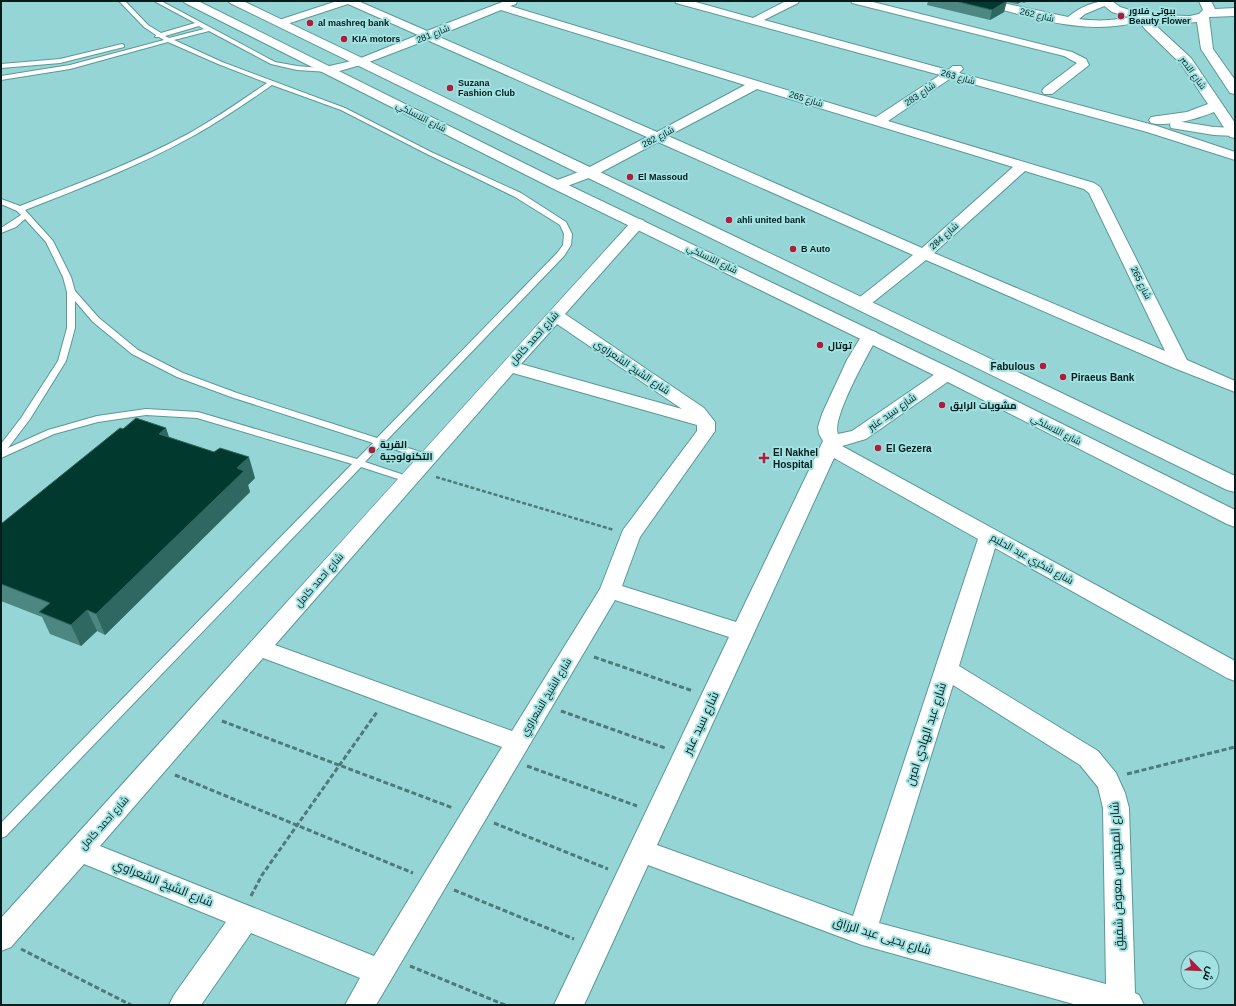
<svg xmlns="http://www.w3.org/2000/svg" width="1236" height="1006" viewBox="0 0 1236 1006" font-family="Arial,Cairo,sans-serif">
	<rect width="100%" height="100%" fill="#96d5d5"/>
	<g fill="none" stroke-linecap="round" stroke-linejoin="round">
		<g stroke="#5a9898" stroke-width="2">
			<g id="service">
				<path d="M119 1H125L148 25 161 33 195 23 154 1H161L275 62 297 66 331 69V71L329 72 297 70 271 64 209 31 174 40 222 62 345 108 431 152 521 193 566 222 572 234 571 245 564 256 386 441 430 455 432 457 430 459H424L381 445 365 462 410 477 412 479 410 481H404L361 467 6 836 1 838V823L352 464 197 418 146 415 98 422 54 434 1 458V444L21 418 58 361 67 328V292L63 277 46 242 25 219 16 227 1 233V228L21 215 17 211 1 204V199L20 206C77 184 134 163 188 134 215 119 241 101 267 83L218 64 168 42 70 69 1 80V76L70 65 164 40 159 37H155L156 35 144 27ZM199 26 204 29 169 38 165 36ZM272 85 341 110 427 154 515 197 560 225 564 234 563 245 558 252 377 438 237 393 183 373 138 350 99 318 75 291 71 277 53 241 25 210C81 188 139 166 193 136 220 121 246 103 272 85ZM75 301 93 322 132 354 177 377 231 397 373 443 357 459 198 412 146 409 97 416 48 430 8 448 30 419 66 361 75 328Z"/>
				<path d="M122 44 124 45V47L60 63 1 68V64L60 59Z"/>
			</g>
		</g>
		<g stroke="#5a9898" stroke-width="2">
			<g id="minor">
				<path d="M337 1H358L427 31 505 1H517L516 4 510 6 876 117 940 75 676 3 675 1H692L753 18 786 1H799L798 3 764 20 948 70 953 66H961L963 69 959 73 1157 126 1235 152V160L1147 132 951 78 888 121 1094 183 1100 187 1187 360 1235 381V392L1174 368 926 260 867 307 861 309 855 307 853 304 855 301 913 255 658 142 594 176 562 188 557 189 552 188 550 185 552 182 584 170 647 137 427 40 364 64 329 74 325 73 323 70 325 67 356 60 418 35 348 4 284 25H276L274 23 276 21ZM501 10 745 85 657 132 437 36ZM757 89 1013 167 922 248 668 136ZM1025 171 1084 189 1089 193 1165 351 934 253Z"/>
				<path d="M851 1H869L1072 52 1086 59 1089 65 1052 94H1044L1042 91 1044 88 1077 63 1064 56 852 3Z"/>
				<path d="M976 1H994L1068 17C1080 7 1094 1 1110 1L1109 4 1085 14 1079 19C1102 22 1118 20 1140 15L1145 18 1144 20C1089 38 1031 17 977 3Z"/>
				<path d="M1176 121 1214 127 1235 128V136L1214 135 1171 128 1170 125 1171 122Z"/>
				<path d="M638 219 643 220 645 223 643 226 565 314 704 408 715 422V431L640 537 622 586 736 622 823 441 819 434 818 427 822 414 847 360 864 332 870 331 876 332 878 336C869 352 831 419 838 434L852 431 941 370 947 369 953 370 956 374 953 378 866 439 842 446 1235 661V681L1227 678 995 548 959 666 1098 751 1116 773 1125 793 1129 808 1135 993 1139 995 1144 1005H1077L862 945 648 865 584 1005H554L729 637 615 600 376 1005H345L360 978 251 933 201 1005H169L174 995 226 922 84 864 11 947 1 951V918C212 686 421 452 633 220ZM557 324 682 409 521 364ZM513 373 697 425V431L623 530 600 589 512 731 275 645ZM834 458 978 539 853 916 657 845ZM263 658 502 747 374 956 100 846ZM953 685 1080 765 1098 787 1103 808 1106 984 879 923Z"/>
			</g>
		</g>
		<g stroke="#5a9898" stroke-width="2">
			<path id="tertiary" d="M1098 1H1112L1120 7 1136 12 1153 15 1190 16 1199 14 1203 10 1199 1H1211L1215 9 1235 8V16L1209 17 1213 49 1235 80V94L1230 93 1201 49 1197 22 1173 24 1153 23 1191 58 1235 123V138L1230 137 1214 112C1197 119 1168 127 1151 123L1149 120 1151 117 1187 112 1208 104 1181 64 1145 29 1138 20 1112 12Z"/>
		</g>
		<g stroke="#5a9898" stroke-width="2">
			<g id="secondary">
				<path d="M183 1H198L562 182 954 370 1235 510V527L1227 524 940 378 552 188 185 3Z"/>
				<path d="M228 1H243L1235 476V492L1227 490 230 3Z"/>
			</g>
		</g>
		<path stroke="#4d7a7a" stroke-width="2.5" stroke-dasharray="4 2" stroke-linecap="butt" d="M436 477 614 530"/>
		<g stroke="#4d7a7a" stroke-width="3" stroke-dasharray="5 2.5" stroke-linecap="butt">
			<path d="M594 657 693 691"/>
			<path d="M561 711 665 748"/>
			<path d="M222 721 453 808"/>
			<path d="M527 766 637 806"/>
			<path d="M1127 774 1235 747"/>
			<path d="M175 775 413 873"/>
			<path d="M494 823 608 869"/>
			<path d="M454 890 574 939"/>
			<path d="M251 896 262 875 377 712"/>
			<path d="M21 949 131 1005"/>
			<path d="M410 966 505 1005"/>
		</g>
		<use href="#service" fill="#fff" fill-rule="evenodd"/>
		<use href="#minor" fill="#fff" fill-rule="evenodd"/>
		<use href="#tertiary" fill="#fff" fill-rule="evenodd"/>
		<use href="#secondary" fill="#fff" fill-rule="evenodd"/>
	</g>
	<g fill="#4c8782">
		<path d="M928 1H1028L1024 3 1021 2 1017 4 1006 2 1004 12 990 20 927 5Z"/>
		<path d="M166 428 169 438 214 452 255 478 248 485 250 492 105 635 97 631 81 646 50 634 42 617 1 601V524L123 429Z"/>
	</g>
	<g fill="#2e6861">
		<path d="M1007 1 1004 12 990 20 992 10Z"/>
		<path d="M1018 1H1021V2L1017 4Z"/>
		<path d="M166 428 173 449 159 434Z"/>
		<path d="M249 457 255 478 248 485 250 492 105 635 96 614 237 468Z"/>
		<path d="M87 610 97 631 81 646 71 625Z"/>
	</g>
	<g fill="#01392f" stroke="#2e6861">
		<path d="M955 1H1007L992 10Z"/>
		<path d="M136 418 166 428 159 434 214 452 220 448 249 457 237 468 244 471 96 614 87 610 71 625 39 612 50 603 1 584V524L120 428 123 429Z"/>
	</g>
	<g fill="#b01c3c" stroke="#a3e2e2" stroke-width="1.5">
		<circle cx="1121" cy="16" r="4"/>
		<circle cx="310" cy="23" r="4"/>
		<circle cx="344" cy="39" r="4"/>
		<circle cx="450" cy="88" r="4"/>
		<circle cx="630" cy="177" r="4"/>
		<circle cx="729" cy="220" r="4"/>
		<circle cx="793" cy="249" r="4"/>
		<circle cx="820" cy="345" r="4"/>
		<circle cx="1043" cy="366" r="4"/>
		<circle cx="1063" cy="377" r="4"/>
		<circle cx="942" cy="405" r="4"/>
		<circle cx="878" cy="448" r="4"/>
		<circle cx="372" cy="450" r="4"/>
		<path d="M762 452h4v4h4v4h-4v4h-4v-4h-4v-4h4z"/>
	</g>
	<g text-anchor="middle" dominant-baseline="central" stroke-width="4" stroke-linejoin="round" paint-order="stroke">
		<g font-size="9" font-weight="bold" fill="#031c1c" stroke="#a3e2e2" text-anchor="start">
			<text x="1129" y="11">بيوتى فلاور<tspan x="1129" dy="10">Beauty Flower</tspan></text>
			<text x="318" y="23">al mashreq bank</text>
			<text x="352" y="39">KIA motors</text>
			<text x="458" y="83">Suzana<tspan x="458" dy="10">Fashion Club</tspan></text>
			<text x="638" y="177">El Massoud</text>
			<text x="737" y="220">ahli united bank</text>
			<text x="801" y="249">B Auto</text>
		</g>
		<g font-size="9" fill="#031c1c" stroke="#a3e2e2">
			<text transform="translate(1037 15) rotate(13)">شارع 262</text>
			<text transform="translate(433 34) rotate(-22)">شارع 281</text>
			<text transform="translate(1193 73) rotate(54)">شارع النصر</text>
			<text transform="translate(958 77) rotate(15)">شارع 263</text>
			<text transform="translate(920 94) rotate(-34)">شارع 283</text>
			<text transform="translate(806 99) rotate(17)">شارع 265</text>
			<text transform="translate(421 117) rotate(27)">شارع اللاسلكي</text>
			<text transform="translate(658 137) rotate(-28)">شارع 282</text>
			<text transform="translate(944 236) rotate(-42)">شارع 284</text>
			<text transform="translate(712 259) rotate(26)">شارع اللاسلكي</text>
			<text transform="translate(1141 283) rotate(64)">شارع 265</text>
			<text transform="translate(1056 430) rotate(27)">شارع اللاسلكي</text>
		</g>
		<g font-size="10" fill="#031c1c" stroke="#a3e2e2">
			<text transform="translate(534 338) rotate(-48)">شارع احمد كامل</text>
			<text transform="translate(632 367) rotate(34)">شارع الشيخ الشعراوي</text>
			<text transform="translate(892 412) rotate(-35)">شارع سيد عنبر</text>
			<text transform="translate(1032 559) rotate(29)">شارع شكري عبد الحليم</text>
			<text transform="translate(319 580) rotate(-49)">شارع احمد كامل</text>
			<text transform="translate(546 697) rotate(-59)">شارع الشيخ الشعراوي</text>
			<text transform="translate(104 823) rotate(-48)">شارع احمد كامل</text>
		</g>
		<g font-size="10" font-weight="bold" fill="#031c1c" stroke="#a3e2e2" text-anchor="start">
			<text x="828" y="345">توتال</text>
			<text x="1035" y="366" text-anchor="end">Fabulous</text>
			<text x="1071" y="377">Piraeus Bank</text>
			<text x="950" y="405">مشويات الرايق</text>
			<text x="380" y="444">القرية<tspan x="380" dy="12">التكنولوجية</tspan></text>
			<text x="886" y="448">El Gezera</text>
			<text x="773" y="452">El Nakhel<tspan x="773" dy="12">Hospital</tspan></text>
		</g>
		<g font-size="12" fill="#031c1c" stroke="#a3e2e2">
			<text transform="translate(701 723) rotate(-65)">شارع سيد عنبر</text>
			<text transform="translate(926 734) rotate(-72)">شارع عبد الهادي امين</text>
			<text transform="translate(1117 876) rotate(-92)">شارع المهندس معوض شفيق</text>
			<text transform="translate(163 883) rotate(22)">شارع الشيخ الشعراوي</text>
			<text transform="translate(882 936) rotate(17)">شارع يحيى عبد الرزاق</text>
		</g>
	</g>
	<rect width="1236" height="1006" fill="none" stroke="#031c1c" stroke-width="4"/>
	<g transform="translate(1200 970) rotate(114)"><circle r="19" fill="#a3e2e2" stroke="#639393"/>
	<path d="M0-3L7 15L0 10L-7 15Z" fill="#b01c3c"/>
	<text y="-6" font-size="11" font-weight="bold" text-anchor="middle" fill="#031c1c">ش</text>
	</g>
</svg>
